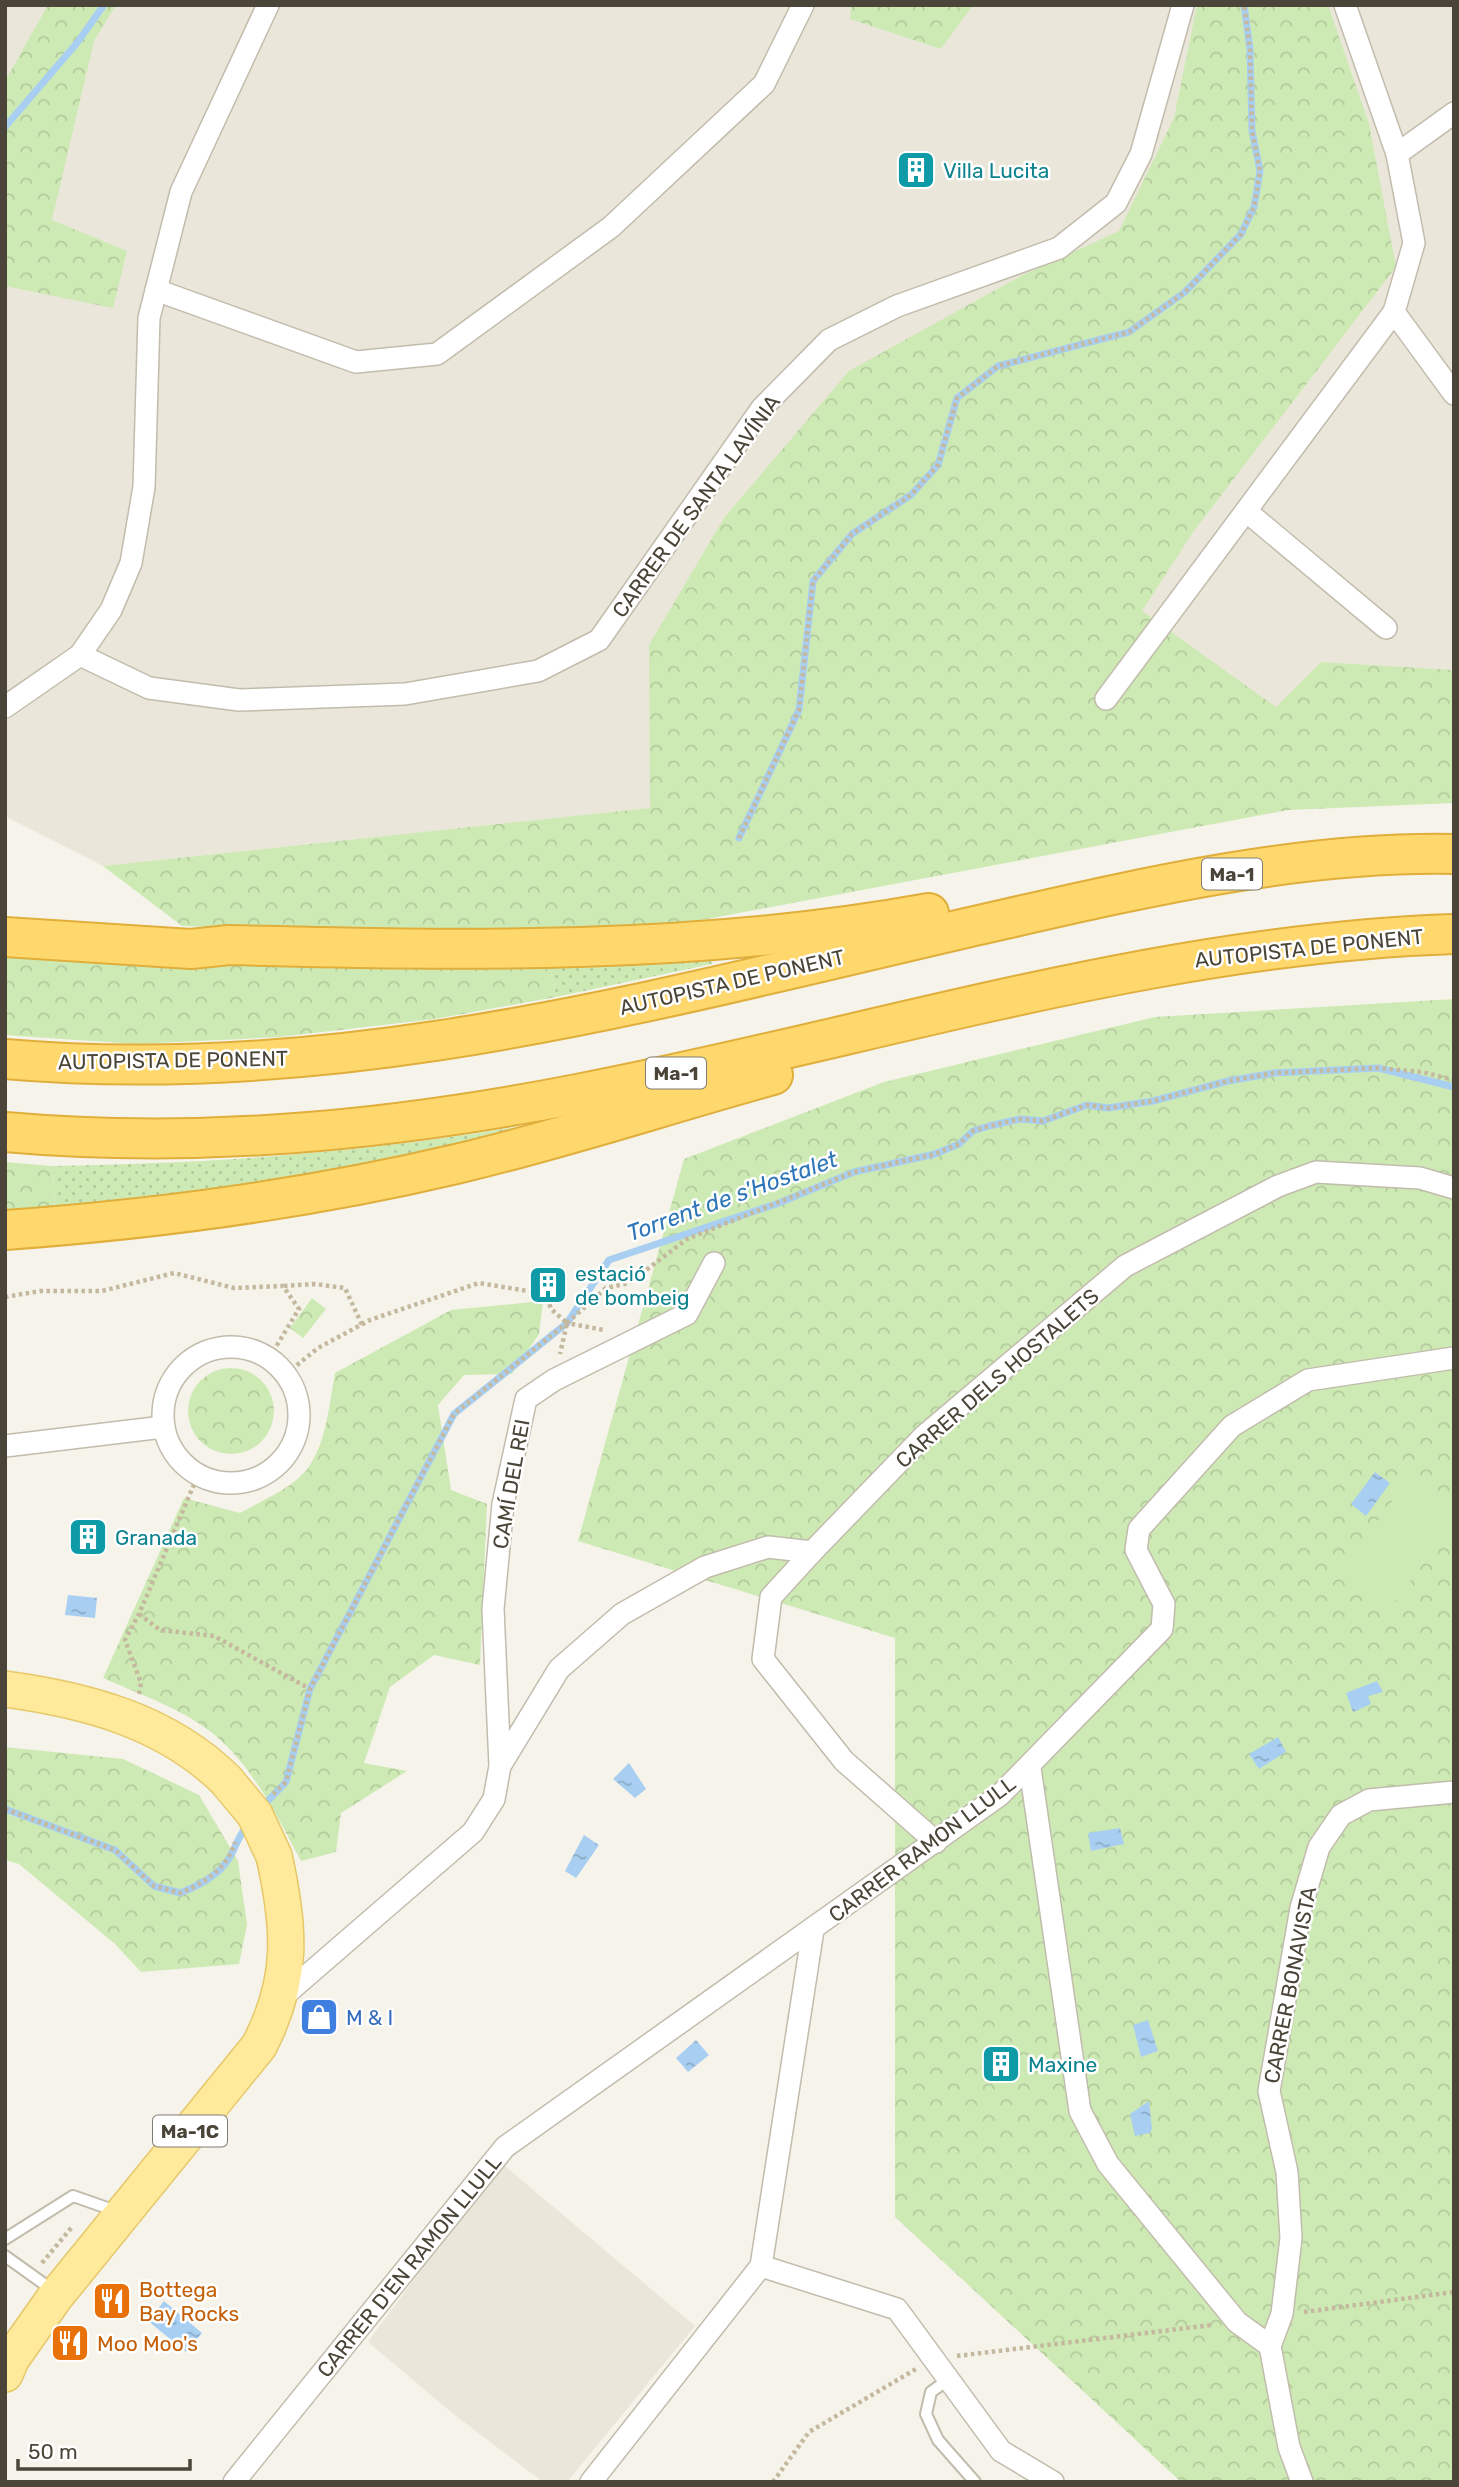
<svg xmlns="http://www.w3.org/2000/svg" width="1459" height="2487" viewBox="0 0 1459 2487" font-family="Rubik,sans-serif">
	<defs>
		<pattern id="grass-dots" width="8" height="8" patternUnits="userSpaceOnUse" patternTransform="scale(1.75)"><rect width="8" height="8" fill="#ceeab4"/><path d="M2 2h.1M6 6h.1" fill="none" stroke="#b2ca9c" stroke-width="1.8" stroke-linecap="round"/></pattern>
		<pattern id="forest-crowns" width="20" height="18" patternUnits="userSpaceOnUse" patternTransform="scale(1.75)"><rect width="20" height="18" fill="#ceeab4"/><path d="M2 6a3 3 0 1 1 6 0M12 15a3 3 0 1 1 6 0" fill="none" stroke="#b2ca9c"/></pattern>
		<pattern id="water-ripples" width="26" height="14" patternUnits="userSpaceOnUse" patternTransform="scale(1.75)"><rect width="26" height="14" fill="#a8cff2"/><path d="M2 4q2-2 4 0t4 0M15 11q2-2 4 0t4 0" fill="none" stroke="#8baac5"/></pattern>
	</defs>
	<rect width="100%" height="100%" fill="#f6f3eb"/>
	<g fill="#eae6d9">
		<path d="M5 5H1454V670L1321 662 1172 813 1000 814 947 824 651 808 103 866 5 816Z"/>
		<path d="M500 2162 695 2326 567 2482H543L456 2416 368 2342Z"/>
	</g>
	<g fill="url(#grass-dots)">
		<path d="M709 955 712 964 556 997 549 963Z"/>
		<path d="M540 1123 541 1128 326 1174 55 1211 53 1166C220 1163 375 1152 540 1123Z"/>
	</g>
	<g fill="url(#forest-crowns)">
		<path d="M48 5H116L94 41 52 220 127 251 113 308 5 286V81Z"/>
		<path d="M851 5H973L941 49 850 19Z"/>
		<path d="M1197 5H1328L1369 124 1396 267 1193 532 1142 611 1276 707 1321 662 1454 670V803L1288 810 675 925 365 933 182 926 103 866 650 808 649 645 724 518 849 371 1019 277 1119 231 1174 118Z"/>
		<path d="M5 947 549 963 556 997 435 1019 279 1037 136 1044 18 1036 5 1035Z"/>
		<path d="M1454 999V2482H1181L895 2217V1638L578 1541 684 1159 884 1082 1155 1017Z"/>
		<path d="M5 1162 53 1166 55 1211 5 1213Z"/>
		<path d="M312 1298 326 1309 303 1338 290 1328Z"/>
		<path d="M543 1301 539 1334 512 1374 464 1375 438 1405 451 1490 487 1504 480 1665 434 1655 390 1687 364 1763 407 1771 341 1813 336 1852 301 1861C278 1818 255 1770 217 1737 186 1710 141 1695 103 1678L184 1498 240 1513C261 1501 293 1488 308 1468 327 1441 329 1404 335 1373L451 1310Z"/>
		<circle cx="231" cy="1411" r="43"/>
		<path d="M5 1747 123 1759 199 1795 238 1861 247 1925 239 1964 141 1972 115 1944 19 1864 5 1860Z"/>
	</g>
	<path fill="#ceeab4" d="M1412 1474 1454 1505V1521L1387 1613 1337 1577Z"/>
	<g fill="url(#water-ripples)">
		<path d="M1375 1472 1390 1483 1366 1516 1351 1504Z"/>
		<path d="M68 1595 97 1598 95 1618 65 1615Z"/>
		<path d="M1377 1681 1383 1692 1368 1696 1371 1704 1353 1712 1346 1693Z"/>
		<path d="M1278 1737 1286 1752 1259 1769 1249 1754Z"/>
		<path d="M629 1763 646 1789 635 1798 613 1779Z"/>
		<path d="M1120 1828 1124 1844 1091 1851 1088 1833Z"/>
		<path d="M584 1835 599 1845 576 1878 565 1871Z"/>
		<path d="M1148 2020 1158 2051 1141 2057 1133 2025Z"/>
		<path d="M696 2040 709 2055 688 2072 676 2058Z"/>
		<path d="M1149 2101 1152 2129 1150 2133 1135 2136 1130 2114Z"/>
		<path d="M164 2301 202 2333 186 2352 148 2321Z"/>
	</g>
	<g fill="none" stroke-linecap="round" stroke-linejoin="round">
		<g stroke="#a8cff2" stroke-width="7">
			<path d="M5 127 77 43 104 5"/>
			<path d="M739 838 799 710 813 581 852 534 911 495 938 465 957 398 998 366 1129 332 1185 292 1241 234 1254 207 1260 171 1252 131 1250 49 1244 5"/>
			<path d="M261 1808 286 1782 310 1689 454 1414 567 1323 609 1260 779 1203 854 1172 935 1154 959 1144 973 1131 989 1126 1020 1119 1043 1121 1087 1105 1108 1108 1153 1101 1228 1081 1274 1073 1378 1068 1454 1087"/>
			<path d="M5 1809 115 1850 154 1886 180 1893C201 1885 224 1872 233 1851 238 1841 240 1834 247 1826"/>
		</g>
		<g stroke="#c2bcad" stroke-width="14">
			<g id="lane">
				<path d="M5 2239 73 2196 116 2211"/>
				<path d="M5 2256 54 2291"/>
				<path d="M949 2379 931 2392 926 2414 938 2440 975 2482"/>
			</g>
		</g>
		<g stroke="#c2bcad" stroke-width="24">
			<g id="street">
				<path d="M1345 5 1397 154 1414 243 1394 312 1454 394"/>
				<path d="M1397 154 1454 113"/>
				<path d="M156 290 356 362 437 354 611 227 764 84 803 5"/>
				<path d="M1246 511 1386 628"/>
				<path d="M80 655 149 688 239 700 405 694 538 671 599 640 762 408 829 340 897 306 1059 248 1116 203 1141 154 1183 5"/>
				<path d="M1106 699 1394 312"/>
				<path d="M5 707 80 655 111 610 131 563 144 487 149 318 181 192 268 5"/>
				<circle cx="231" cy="1415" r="68"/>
				<path d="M5 1446 163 1427"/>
				<path d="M812 1552 771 1597 763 1659 844 1761 936 1842"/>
				<path d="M500 1766 493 1609 503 1504 526 1399 554 1380 687 1314 714 1263"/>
				<path d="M1030 1768 1080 2111 1108 2164 1237 2322 1270 2346"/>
				<path d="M280 1999 473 1832 494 1799 500 1766 559 1669 622 1614 705 1567 768 1547 812 1552 924 1436 1125 1266 1278 1186 1316 1172 1420 1178 1454 1188"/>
				<path d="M761 2266 897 2309 1001 2451 1053 2482"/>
				<path d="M234 2482 505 2147 1000 1795 1162 1629 1164 1604 1136 1550 1139 1529 1232 1426 1308 1380 1454 1358"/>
				<path d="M591 2482 761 2266 813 1930"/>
				<path d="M1302 2482 1289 2447 1270 2346 1282 2314 1291 2238 1287 2172 1269 2091 1301 1908 1319 1847 1341 1815 1369 1800 1454 1792"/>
			</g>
		</g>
		<g stroke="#e6c869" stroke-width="38">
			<g id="primary">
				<path d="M5 1689C86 1700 166 1721 226 1780"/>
				<path d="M5 2374 12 2358 55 2297 259 2046C294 1979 290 1927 274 1856"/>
			</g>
		</g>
		<g stroke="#e0ae3b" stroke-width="42">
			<g id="highway">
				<path d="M5 937 191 949 229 945C463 951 698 955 929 913"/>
				<path d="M5 1059C338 1088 646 1002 966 928 1125 892 1289 851 1454 854"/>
				<path d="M5 1132C198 1149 387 1131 577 1094 869 1038 1154 944 1454 934"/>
				<path d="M5 1230C157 1219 308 1199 456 1164 563 1139 667 1104 773 1075"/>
			</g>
		</g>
		<g stroke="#c4b99e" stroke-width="4.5" stroke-dasharray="3.5 3.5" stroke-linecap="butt">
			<path d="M739 838 799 710 813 581 852 534 911 495 938 465 957 398 998 366 1129 332 1185 292 1241 234 1254 207 1260 171 1252 131 1250 49 1244 5"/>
			<path d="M284 1286 314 1284 345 1288 362 1325"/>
			<path d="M5 1297 40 1291H102L174 1273 234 1288 283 1286 299 1309 269 1358"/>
			<path d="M567 1323 606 1288 629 1283 687 1239 854 1172 935 1154 959 1144 973 1131 989 1126 1020 1119 1043 1121 1087 1105 1108 1108 1153 1101 1228 1081 1274 1073 1378 1068 1422 1072 1454 1080"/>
			<path d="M286 1374 318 1348 370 1320 479 1283 546 1294 551 1309 567 1323 560 1354"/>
			<path d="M139 1614 160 1630 214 1636 310 1689"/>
			<path d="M139 1694 141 1683 125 1640 139 1614 198 1475"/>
			<path d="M273 1794 286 1782 310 1689 454 1414 567 1323 604 1330"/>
			<path d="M5 1809 115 1850 154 1886 180 1893C203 1884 228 1868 235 1842"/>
			<path d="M42 2263 72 2227"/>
			<path d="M1304 2312 1454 2292"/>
			<path d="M957 2356 1212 2325"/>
			<path d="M773 2482 809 2432 916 2369"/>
		</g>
		<use href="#lane" stroke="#fff" stroke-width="10"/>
		<use href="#street" stroke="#fff" stroke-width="21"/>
		<use href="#primary" stroke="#ffe99b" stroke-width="35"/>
		<use href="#highway" stroke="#ffd86d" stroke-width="38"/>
		<g stroke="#e6c869" stroke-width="38" stroke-linecap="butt">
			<path id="primary-bridge" d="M226 1780 255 1815 274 1856"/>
		</g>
		<use href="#primary-bridge" stroke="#ffe99b" stroke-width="35"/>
	</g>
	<defs>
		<g id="building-square" transform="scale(2.0125)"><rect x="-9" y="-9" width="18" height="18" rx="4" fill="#0f9aa8" stroke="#fff"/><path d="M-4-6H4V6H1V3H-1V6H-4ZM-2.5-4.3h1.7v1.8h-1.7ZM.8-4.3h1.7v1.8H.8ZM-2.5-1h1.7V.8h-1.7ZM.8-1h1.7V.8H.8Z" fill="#fff"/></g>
		<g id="shop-square" transform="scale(2.0125)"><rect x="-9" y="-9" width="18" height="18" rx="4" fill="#3f7fe0" stroke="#fff"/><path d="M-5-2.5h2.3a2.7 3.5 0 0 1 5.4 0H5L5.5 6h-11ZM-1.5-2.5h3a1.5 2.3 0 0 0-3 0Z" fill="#fff"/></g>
		<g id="restaurant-square" transform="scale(2.0125)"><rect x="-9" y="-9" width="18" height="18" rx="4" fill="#e8710a" stroke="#fff"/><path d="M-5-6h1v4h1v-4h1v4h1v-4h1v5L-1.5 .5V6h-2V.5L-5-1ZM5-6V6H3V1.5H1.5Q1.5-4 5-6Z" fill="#fff"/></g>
	</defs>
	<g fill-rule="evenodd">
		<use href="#building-square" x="916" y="170"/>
		<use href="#building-square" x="548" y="1285"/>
		<use href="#building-square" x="88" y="1537"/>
		<use href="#shop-square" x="319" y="2017"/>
		<use href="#building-square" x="1001" y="2064"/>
		<use href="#restaurant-square" x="112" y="2301"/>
		<use href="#restaurant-square" x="70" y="2343"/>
	</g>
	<g text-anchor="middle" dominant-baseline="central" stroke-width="5" stroke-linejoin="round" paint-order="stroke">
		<g fill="#fff" stroke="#807d74" stroke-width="2">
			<rect x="1202" y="858.5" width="60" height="31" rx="5"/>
			<rect x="646" y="1057.5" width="60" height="31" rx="5"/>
			<rect x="153" y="2115.5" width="74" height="31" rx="5"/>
		</g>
		<g font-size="19" font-weight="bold" fill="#4a4538">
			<text x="1232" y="874">Ma-1</text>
			<text x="676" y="1073">Ma-1</text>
			<text x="190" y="2131">Ma-1C</text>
		</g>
		<g font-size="21" fill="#0d838f" stroke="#fff" text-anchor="start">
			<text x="943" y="170">Villa Lucita</text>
			<text x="575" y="1273">estació<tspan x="575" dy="24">de bombeig</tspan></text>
			<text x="115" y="1537">Granada</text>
			<text x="1028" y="2064">Maxine</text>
		</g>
		<g font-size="21" fill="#4a4538" stroke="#fff">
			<text transform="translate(696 506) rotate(-54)">CARRER DE SANTA LAVÍNIA</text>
			<text transform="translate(1309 948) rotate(-6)">AUTOPISTA DE PONENT</text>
			<text transform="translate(732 982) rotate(-13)">AUTOPISTA DE PONENT</text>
			<text transform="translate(173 1060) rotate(-1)">AUTOPISTA DE PONENT</text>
			<text transform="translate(997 1378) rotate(-41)">CARRER DELS HOSTALETS</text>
			<text transform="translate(511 1484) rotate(-80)">CAMÍ DEL REI</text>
			<text transform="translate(922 1849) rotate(-37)">CARRER RAMON LLULL</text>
			<text transform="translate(1290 1985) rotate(-79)">CARRER BONAVISTA</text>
			<text transform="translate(409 2266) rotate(-51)">CARRER D'EN RAMON LLULL</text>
		</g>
		<g font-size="21" fill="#366cbe" stroke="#fff" text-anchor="start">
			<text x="346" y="2017">M &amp; I</text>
		</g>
		<g font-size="21" fill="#c56008" stroke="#fff" text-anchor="start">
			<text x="139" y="2289">Bottega<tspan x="139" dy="24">Bay Rocks</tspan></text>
			<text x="97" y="2343">Moo Moo's</text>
		</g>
		<g font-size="23" font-style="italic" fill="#2f76b9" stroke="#fff">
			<text transform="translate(732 1196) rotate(-20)">Torrent de s'Hostalet</text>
		</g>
	</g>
	<rect width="1459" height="2487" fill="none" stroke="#4a4538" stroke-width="14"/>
	<path d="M18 2459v10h172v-10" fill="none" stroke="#4a4538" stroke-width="3.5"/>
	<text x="28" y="2459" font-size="21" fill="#4a4538" stroke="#ffffff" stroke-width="5" paint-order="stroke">50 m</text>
</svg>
